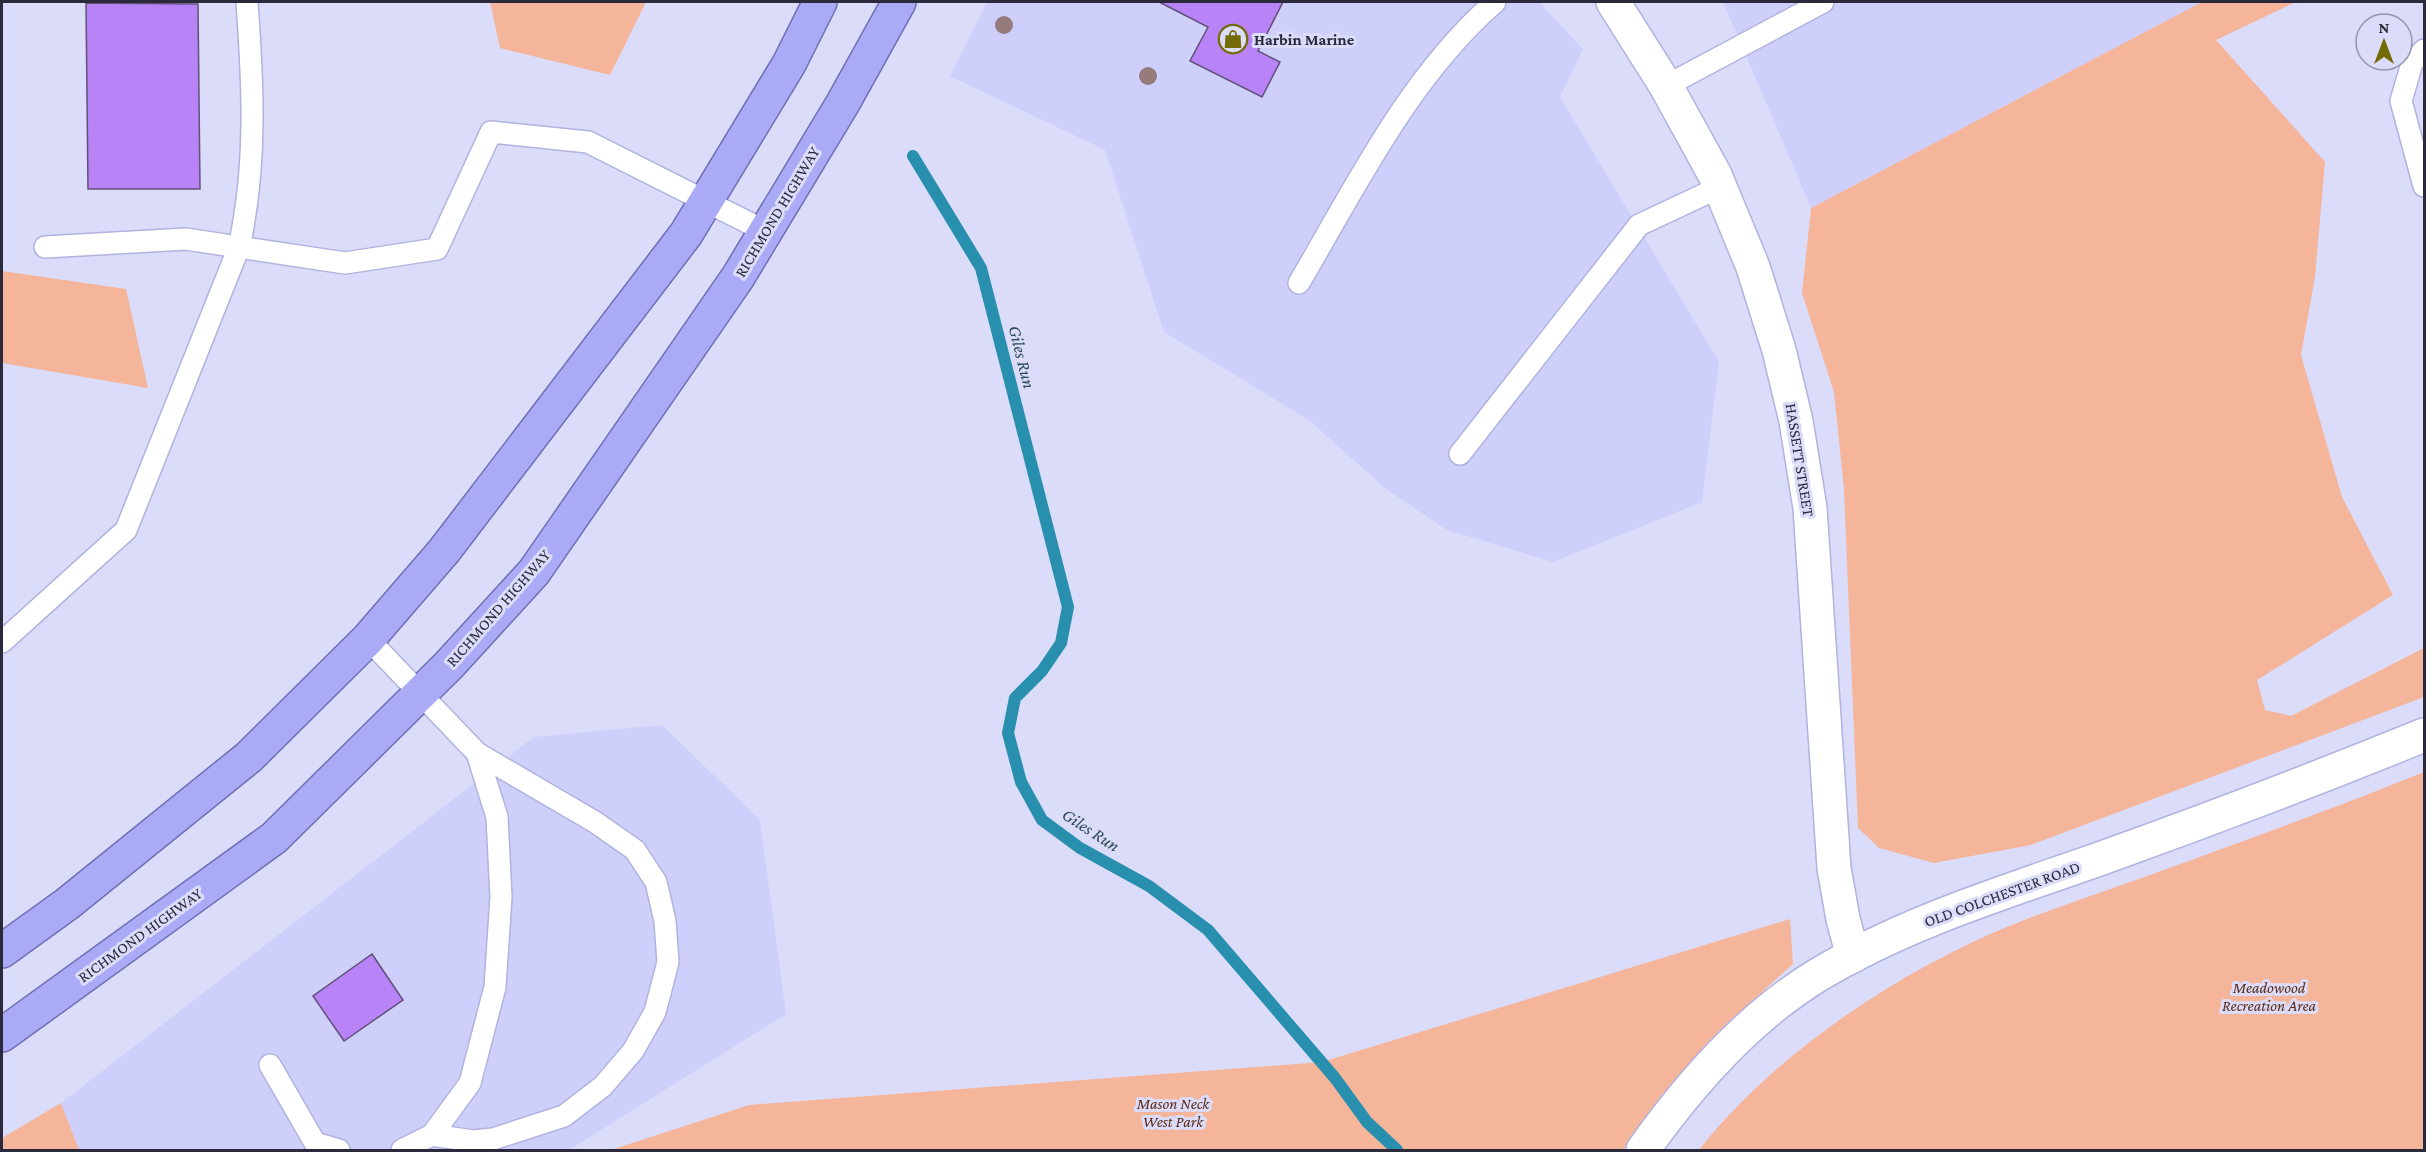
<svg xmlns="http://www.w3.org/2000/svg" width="2426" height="1152" viewBox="0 0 2426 1152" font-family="'Crimson Pro',serif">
	<rect width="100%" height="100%" fill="#dbdcf9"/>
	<g fill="#ced0fb">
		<path d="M987 2H1539L1583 49 1560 97 1719 362 1702 502 1553 562 1447 530 1386 489 1309 420 1164 332 1105 150 950 76Z"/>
		<path d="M1723 2H2202L1811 208Z"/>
		<path d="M662 725 760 820 786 1014 569 1150H79L61 1103 534 737Z"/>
	</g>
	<g fill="#f5b59b">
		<path d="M490 2H646L610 75 500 48Z"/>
		<path d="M2202 2H2296L2216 40 2325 162 2315 277 2301 355 2342 497 2393 595 2257 680 2265 710 2291 716 2424 648V697L2031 845 1934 863 1879 848 1858 828 1844 489 1834 392 1802 293 1811 208Z"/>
		<path d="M2 271 126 289 148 388 2 363Z"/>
		<path d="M2424 772V1150H1699C1774 1054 1900 970 2012 925 2061 905 2112 889 2161 871 2250 839 2337 807 2424 772Z"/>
		<path d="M1790 919 1793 964C1729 1020 1673 1082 1623 1150H611L749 1105 1322 1062Z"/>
		<path d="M61 1103 79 1150H2V1138Z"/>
	</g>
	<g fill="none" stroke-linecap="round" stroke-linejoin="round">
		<path stroke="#288faf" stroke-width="12" d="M913 156 981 268 1068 607 1061 643 1042 671 1015 698 1008 733 1021 782 1042 820 1080 848 1149 886 1208 930 1335 1078 1367 1122 1397 1150"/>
	</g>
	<g fill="#b783f7" stroke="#615177" stroke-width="1.5">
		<path d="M1162 2H1283L1258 51 1280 62 1262 97 1190 61 1208 27 1161 3Z"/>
		<path d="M86 3 198 4 200 189H88Z"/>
		<path d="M372 954 403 1000 344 1041 313 996Z"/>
	</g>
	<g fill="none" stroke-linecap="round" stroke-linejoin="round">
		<g stroke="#b1b2e0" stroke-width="24">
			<g id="service">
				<path d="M2424 50 2412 63 2401 101 2424 186"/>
				<path d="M1666 86 1823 2"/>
				<path d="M45 247 186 239 345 263 437 249 491 132 588 142 765 231"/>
				<path d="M1299 283C1356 186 1409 77 1495 2"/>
				<path d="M1460 454 1639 225 1720 187"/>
				<path d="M368 639 477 753 595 822 635 850 656 882 665 921 668 962 655 1012 633 1051 603 1086 564 1116 493 1139 473 1141 432 1135"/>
				<path d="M2 642 126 530 239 247C257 165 253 85 247 2"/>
				<path d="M270 1065 315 1143 339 1150"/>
				<path d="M402 1150 432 1135 470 1083 495 987 501 897 497 817 477 753"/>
			</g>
		</g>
		<g stroke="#b1b2e0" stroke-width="36">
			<g id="tertiary">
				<path d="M1613 2 1666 86 1715 175 1753 267 1779 350 1796 421 1810 508 1834 868 1843 919 1853 956"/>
				<path d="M1643 1150C1689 1085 1749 1017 1818 975 1906 922 2006 892 2102 858 2211 819 2318 778 2424 735"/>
			</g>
		</g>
		<g stroke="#706fb4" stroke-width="36">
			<g id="trunk">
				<path d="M2 951 67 904 249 757 368 639 444 551 686 234 789 64 820 2"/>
				<path d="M2 1035 274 838 449 665 534 572 738 277 843 103 899 2"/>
			</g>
		</g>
		<use href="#service" stroke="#fff" stroke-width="21"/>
		<use href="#tertiary" stroke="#fff" stroke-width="33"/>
		<use href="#trunk" stroke="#aaaaf7" stroke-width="33"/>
	</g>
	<g fill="#967b7c">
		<circle cx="1004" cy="25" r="9"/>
		<circle cx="1148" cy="76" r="9"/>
	</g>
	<defs>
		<g id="shop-ring" transform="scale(1.5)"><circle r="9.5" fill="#dbdcf9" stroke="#756b04" stroke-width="1.5"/><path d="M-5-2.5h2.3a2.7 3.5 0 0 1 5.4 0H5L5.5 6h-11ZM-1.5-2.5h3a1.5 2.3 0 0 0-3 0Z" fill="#756b04"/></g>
	</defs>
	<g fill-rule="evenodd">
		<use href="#shop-ring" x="1233" y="39"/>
	</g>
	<g text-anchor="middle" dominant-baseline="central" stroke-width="6" stroke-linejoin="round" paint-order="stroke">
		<g font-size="16" font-weight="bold" fill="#2a2a3c" stroke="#dbdcf9" text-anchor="start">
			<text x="1254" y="39">Harbin Marine</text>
		</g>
		<g font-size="16" fill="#2a2a3c" stroke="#dbdcf9">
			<text transform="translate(777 212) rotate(-59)">RICHMOND HIGHWAY</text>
			<text transform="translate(1800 460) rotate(81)">HASSETT STREET</text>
			<text transform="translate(498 608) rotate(-49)">RICHMOND HIGHWAY</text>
			<text transform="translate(2002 894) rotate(-20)">OLD COLCHESTER ROAD</text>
			<text transform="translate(140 935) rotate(-36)">RICHMOND HIGHWAY</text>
		</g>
		<g font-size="16" font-style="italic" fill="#5d2b16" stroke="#dbdcf9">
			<text x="2269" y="987">Meadowood<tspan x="2269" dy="18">Recreation Area</tspan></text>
			<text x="1173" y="1103">Mason Neck<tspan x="1173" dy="18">West Park</tspan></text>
		</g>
		<g font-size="18" font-style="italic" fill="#2c4a55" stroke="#dbdcf9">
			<text transform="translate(1022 357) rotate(76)">Giles Run</text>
			<text transform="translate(1091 830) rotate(33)">Giles Run</text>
		</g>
	</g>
	<rect width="2426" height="1152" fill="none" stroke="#2a2a3c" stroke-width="6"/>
	<g transform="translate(2384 42)"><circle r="28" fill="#dbdcf9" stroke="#9495ad" stroke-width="1.5"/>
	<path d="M0-4.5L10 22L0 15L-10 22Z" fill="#756b04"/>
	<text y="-9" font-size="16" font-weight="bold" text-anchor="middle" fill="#2a2a3c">N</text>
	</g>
</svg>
